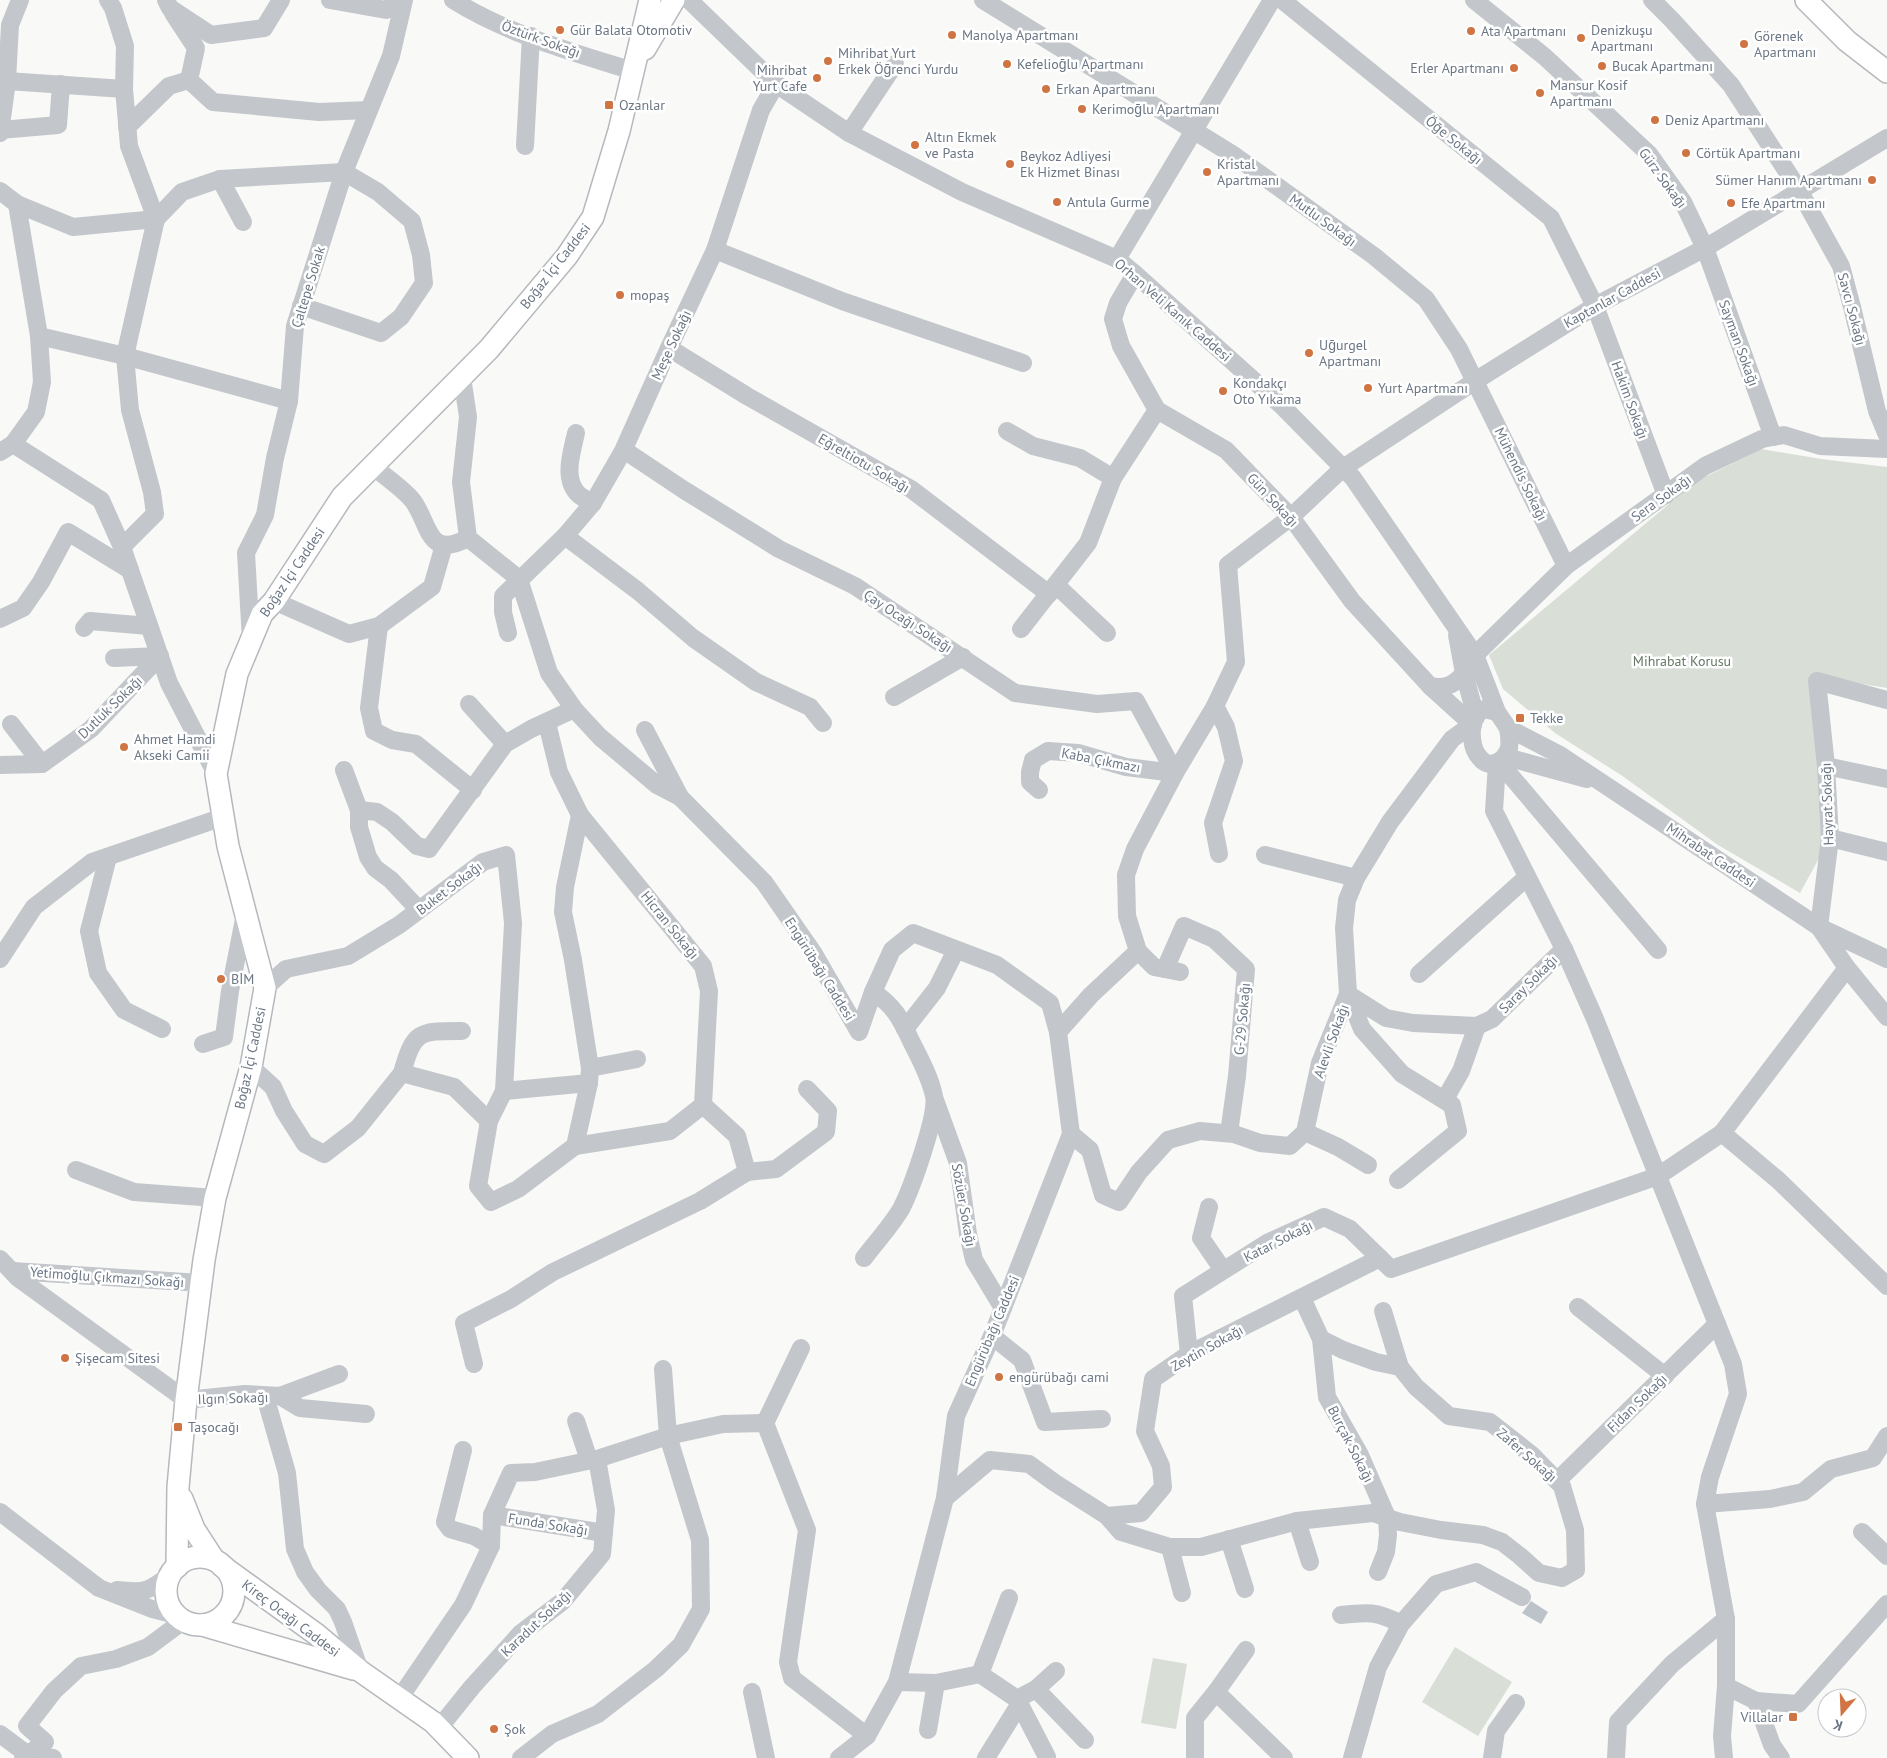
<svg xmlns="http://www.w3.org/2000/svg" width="1887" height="1758" viewBox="0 0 1887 1758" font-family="'PT Sans',sans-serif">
	<rect width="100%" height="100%" fill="#f9f9f8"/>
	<g fill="#d9ded7">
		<path d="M1761 449 1821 459 1887 467V688L1838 680 1810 685 1818 764 1823 851 1800 893 1718 845 1621 775 1555 733 1503 689 1489 655 1695 482Z"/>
		<path d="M1455 1647 1512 1682 1478 1736 1422 1702Z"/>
		<path d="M1153 1658 1187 1664 1176 1729 1141 1723Z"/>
	</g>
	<path fill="#bcc3c9" d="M1531 1601 1548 1612 1541 1624 1522 1613Z"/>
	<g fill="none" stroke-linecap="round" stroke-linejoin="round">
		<g stroke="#b5b8bc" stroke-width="24">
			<g id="major">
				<path d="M1806 0 1847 41 1887 72"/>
				<path d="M645 49 674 0"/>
				<path d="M182 1499 194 1529 214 1560"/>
				<circle cx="200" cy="1591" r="34"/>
				<path d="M222 1566 316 1634 360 1671 433 1722 468 1758"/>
				<path d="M177 1567 178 1487 186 1400 204 1260 215 1198 251 1067 265 988 228 846 216 774 237 674 262 614 274 601 342 497 489 349 567 256 593 217 619 131 650 0"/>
				<path d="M202 1625 353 1669"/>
			</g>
		</g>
		<g stroke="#c3c6ca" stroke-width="18">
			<path d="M108 0 113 8 125 46 124 89 129 146 156 219 125 356 130 410 152 492 155 514 122 547"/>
			<path d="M166 0 170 8 211 35 264 28 281 0"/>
			<path d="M330 0 386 10 402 0"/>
			<path d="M453 0C507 34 572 52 633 71"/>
			<path d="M689 0 776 84 849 133 962 192 1117 259 1135 274 1281 405 1353 478 1475 655 1497 712 1508 728 1560 755 1819 927 1887 959"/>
			<path d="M983 0 1235 156 1374 256 1426 299 1459 349 1566 566"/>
			<path d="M1282 0 1551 218 1595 306 1666 495"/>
			<path d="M1474 0 1545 57 1649 154 1683 202 1705 248 1773 437"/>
			<path d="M1652 0 1672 20 1731 85 1799 190 1841 266 1852 307 1877 411 1887 435"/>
			<path d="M173 13 196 48 189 80"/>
			<path d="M7 81 124 89"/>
			<path d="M127 127 169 86 189 80 213 102 319 112 369 110"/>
			<path d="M0 130 58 125 61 84"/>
			<path d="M0 133 7 81 10 25 20 0"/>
			<path d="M849 133 895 64"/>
			<path d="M525 146 531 36"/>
			<path d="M220 179 243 222"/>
			<path d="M0 191 17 204 39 336 42 382 36 412 13 444"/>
			<path d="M17 204 73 227 156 219 182 192 220 179 344 172 378 192 412 221 421 255 424 283 401 317 381 333 301 306"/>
			<path d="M715 250 842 301 1023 363"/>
			<path d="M1117 259 1272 0"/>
			<path d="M1135 274 1118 303 1113 319 1121 346 1157 410 1226 450 1291 517 1352 601 1430 686 1473 725"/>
			<path d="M39 336 125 356 289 401"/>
			<path d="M669 348 747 396 911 489 1049 594"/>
			<path d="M462 377 468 417 461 482 468 538 519 579 549 673 574 709 600 737 657 785 680 797 764 882 814 954 859 1032 873 992 892 950 913 933 997 965 1050 1003 1058 1032 1071 1134 992 1336 956 1416 945 1498 897 1682 867 1736 839 1758"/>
			<path d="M1007 431 1033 446 1080 458 1113 478"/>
			<path d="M576 433C572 452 562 479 579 495 583 498 588 501 593 503"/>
			<path d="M624 450 684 490 779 549 855 586 1015 693 1097 704 1136 701 1175 773"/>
			<path d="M0 452 13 444 101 500 122 547 169 683 216 774"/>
			<path d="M373 466C384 476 405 490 413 501 430 524 427 560 468 538"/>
			<path d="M565 536 638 591 693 638 756 682 810 707 823 723"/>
			<path d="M1056 585 1107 633"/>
			<path d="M274 601 349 634 379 626 432 587 444 545"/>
			<path d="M0 619 23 608 41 582 68 532 130 570"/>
			<path d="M379 626 369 708 374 731 392 740 416 744 473 790"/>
			<path d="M84 628 90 621 149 626"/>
			<path d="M1021 629 1088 543 1113 478 1157 410"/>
			<path d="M508 633 503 612V596L565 536 593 503 623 451 669 348 715 250 761 110 776 84"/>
			<path d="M1457 635 1464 673 1476 717"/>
			<path d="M251 640 246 553 265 515 275 458 289 401 295 326 344 172 391 56 404 0"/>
			<path d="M1475 655 1566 566 1705 466 1762 439 1784 435 1820 446 1887 449"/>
			<path d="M114 658 160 656"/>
			<path d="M1430 686C1445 689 1455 685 1464 673"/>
			<path d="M894 697 963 657"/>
			<path d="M469 704 505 744"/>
			<path d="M1215 706 1226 727 1234 761 1213 823 1219 854"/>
			<path d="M1497 712 1484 709C1481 711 1477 714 1476 717 1469 728 1471 749 1480 758 1490 771 1505 760 1509 748 1510 742 1509 734 1508 728"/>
			<path d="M547 723 559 772 580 815 703 966 709 991 703 1105 670 1131 575 1146"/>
			<path d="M11 724 42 764"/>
			<path d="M645 730 680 797"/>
			<path d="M1506 757 1587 779"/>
			<path d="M1499 762 1658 950"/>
			<path d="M1497 763 1494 811 1564 949 1595 1019 1733 1364 1738 1394 1710 1477 1705 1504 1726 1619V1686L1722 1736 1724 1758"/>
			<path d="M0 765 42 764 91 729 160 656"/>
			<path d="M1826 766 1887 779"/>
			<path d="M344 770 359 810"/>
			<path d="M1039 790 1030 782V772L1033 760 1048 751 1078 753 1126 767 1175 773"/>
			<path d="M1830 838 1887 852"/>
			<path d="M1265 855 1356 878"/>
			<path d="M108 857 89 931 98 973 124 1010 162 1029"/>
			<path d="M419 910 391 880 375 868 368 857 359 827V810L377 812 392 822 417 846 429 849 505 744 531 729 574 709"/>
			<path d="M1819 927 1830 838 1826 766 1817 681 1887 700"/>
			<path d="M1819 927 1847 968 1887 1017"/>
			<path d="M1138 951 1154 967 1180 972"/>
			<path d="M0 959 34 907 92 862 223 817"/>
			<path d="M1847 968 1722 1133 1778 1180 1887 1286"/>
			<path d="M1165 969 1184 926 1214 939 1246 969 1237 1076 1229 1133"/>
			<path d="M1419 974 1527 877"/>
			<path d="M265 988 286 969 348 956 399 925 483 862 506 855 513 923 504 1091 489 1121 478 1186 491 1202 518 1189 575 1146 589 1083 590 1068 573 960 563 912 565 887 580 815"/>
			<path d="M905 1029 937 988 956 950"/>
			<path d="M1058 1032 1091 995 1138 951 1127 916 1126 875 1135 849 1175 773 1215 706 1236 662 1228 565 1291 517 1343 468 1475 381 1595 306 1705 248 1887 138"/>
			<path d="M203 1044 224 1037 230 991 245 914"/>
			<path d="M251 1067 273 1087 284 1111 305 1144 324 1154 358 1128 402 1073 454 1087 489 1121"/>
			<path d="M590 1068 637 1059"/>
			<path d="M402 1073C414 1030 419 1031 462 1031"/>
			<path d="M504 1091 589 1083"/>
			<path d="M1445 1099 1461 1071 1477 1026"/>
			<path d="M935 1100 958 1163 968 1234 974 1260 1003 1308"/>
			<path d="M1305 1132 1338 1147 1368 1165"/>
			<path d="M1071 1134 1090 1150 1103 1195 1119 1202 1139 1172 1168 1140 1200 1131 1234 1134 1260 1143 1290 1146 1305 1132 1320 1063 1348 994 1344 928 1347 900 1356 878 1390 822 1452 739 1463 731 1471 729"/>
			<path d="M76 1170 134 1192 215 1198"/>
			<path d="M747 1172 776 1169 826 1132 828 1111 807 1089"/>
			<path d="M1398 1180 1458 1131 1452 1105 1402 1074 1362 1029 1348 994 1386 1018 1413 1023 1477 1026 1492 1019 1564 949"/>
			<path d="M1209 1207 1201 1238 1223 1270"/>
			<path d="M864 1258C876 1242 891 1226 901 1209 911 1190 938 1115 934 1096 930 1077 920 1059 912 1043 901 1020 895 1006 873 992"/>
			<path d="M0 1259 18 1278 186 1400 245 1394 280 1396 339 1374"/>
			<path d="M13 1271 201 1283"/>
			<path d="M1578 1307 1665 1376"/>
			<path d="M1383 1311 1400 1367"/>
			<path d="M992 1336 1022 1360 1045 1422 1102 1419"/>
			<path d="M1321 1339 1327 1397 1360 1455 1387 1517 1388 1535 1386 1552 1378 1572"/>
			<path d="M1189 1354 1183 1296 1267 1243 1324 1217 1350 1229 1391 1269 1658 1176 1722 1133"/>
			<path d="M474 1364 464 1323 511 1299 553 1272 700 1201 747 1172 737 1136 703 1105"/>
			<path d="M265 1396 287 1473 295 1549 305 1572 318 1590 337 1609 343 1622 360 1671"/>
			<path d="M280 1396 300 1408 366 1414"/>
			<path d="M576 1421 589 1460"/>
			<path d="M765 1423 801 1348"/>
			<path d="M463 1450 445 1522 450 1529 474 1536 491 1546"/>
			<path d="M597 1459 668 1436 723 1424 765 1423 807 1530 788 1662 792 1678 867 1736"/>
			<path d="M1557 1481 1717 1324"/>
			<path d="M945 1498 990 1460 1029 1464 1055 1483 1107 1516 1141 1513 1163 1487 1161 1466 1145 1431 1153 1379 1189 1354 1380 1258"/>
			<path d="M1705 1504 1770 1499 1803 1492 1831 1469 1873 1458 1887 1436"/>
			<path d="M0 1512 99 1588 152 1609 176 1615"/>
			<path d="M492 1515 604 1533"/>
			<path d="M1107 1516 1121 1532 1170 1547H1201L1297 1521 1373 1513 1400 1522 1441 1530 1483 1535 1502 1542 1520 1556 1539 1573 1562 1578 1576 1570 1575 1530 1562 1486 1532 1455 1490 1422 1449 1416 1416 1387 1400 1367 1376 1362 1343 1350 1321 1339 1302 1298"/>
			<path d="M1297 1521 1310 1562"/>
			<path d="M1862 1532 1887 1556"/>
			<path d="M1229 1539 1245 1589"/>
			<path d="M1170 1547 1182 1593"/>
			<path d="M117 1590C145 1593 148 1592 171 1574"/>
			<path d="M1341 1615C1367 1612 1377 1611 1401 1624"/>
			<path d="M1246 1650 1216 1692 1284 1758"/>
			<path d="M980 1674 1017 1699 1036 1689 1056 1671"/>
			<path d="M897 1682 936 1683 980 1674 1009 1598"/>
			<path d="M1726 1686 1756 1701 1798 1704 1887 1604"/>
			<path d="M1036 1689 1085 1740"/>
			<path d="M752 1692 766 1758"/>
			<path d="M399 1699 463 1605 491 1546 492 1515 511 1473 535 1472 597 1459 606 1510 602 1554 563 1601 520 1634 472 1687 439 1728"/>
			<path d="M1017 1699 1047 1757"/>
			<path d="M1756 1701 1772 1745 1781 1758"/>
			<path d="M928 1730 936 1683"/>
			<path d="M0 1734 27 1754 53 1758"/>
			<path d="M23 1758 45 1742 27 1726 54 1691 81 1666 116 1659 148 1647 183 1621"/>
			<path d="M521 1758 552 1734 598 1714 656 1669 681 1645 701 1609 700 1540 668 1436 663 1369"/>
			<path d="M986 1758 1019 1705"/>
			<path d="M1195 1758V1718L1216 1692"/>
			<path d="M1352 1758 1378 1667 1401 1624 1436 1584 1476 1572 1522 1597"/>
			<path d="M1492 1758 1496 1731 1516 1703"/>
			<path d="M1616 1758 1618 1722 1672 1664 1726 1619"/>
		</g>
		<use href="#major" stroke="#fff" stroke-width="21"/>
	</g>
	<g fill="#cf7442" stroke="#fff" stroke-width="2">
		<circle cx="560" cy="30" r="5"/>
		<circle cx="1471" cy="31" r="5"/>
		<circle cx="952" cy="35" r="5"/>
		<circle cx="1581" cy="38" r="5"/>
		<circle cx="1744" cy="44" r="5"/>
		<circle cx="828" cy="61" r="5"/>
		<circle cx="1007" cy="64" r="5"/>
		<circle cx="1602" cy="66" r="5"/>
		<circle cx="1514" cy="68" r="5"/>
		<circle cx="817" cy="78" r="5"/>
		<circle cx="1046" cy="89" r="5"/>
		<circle cx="1540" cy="93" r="5"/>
		<rect x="604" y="100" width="10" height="10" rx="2.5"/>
		<circle cx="1082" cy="109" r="5"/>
		<circle cx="1655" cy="120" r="5"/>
		<circle cx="915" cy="145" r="5"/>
		<circle cx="1686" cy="153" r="5"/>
		<circle cx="1010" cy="164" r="5"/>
		<circle cx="1207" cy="172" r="5"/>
		<circle cx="1872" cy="180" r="5"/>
		<circle cx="1057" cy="202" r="5"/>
		<circle cx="1731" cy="203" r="5"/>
		<circle cx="620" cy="295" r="5"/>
		<circle cx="1309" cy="353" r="5"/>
		<circle cx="1368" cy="388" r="5"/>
		<circle cx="1223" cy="391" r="5"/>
		<rect x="1515" y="713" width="10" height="10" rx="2.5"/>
		<circle cx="124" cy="747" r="5"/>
		<circle cx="221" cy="979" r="5"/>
		<circle cx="65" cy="1358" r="5"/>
		<circle cx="999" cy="1377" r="5"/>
		<rect x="173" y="1422" width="10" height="10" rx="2.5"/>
		<rect x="1788" y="1712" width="10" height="10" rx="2.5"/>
		<circle cx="494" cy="1729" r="5"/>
	</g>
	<g text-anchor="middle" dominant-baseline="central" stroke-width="5" stroke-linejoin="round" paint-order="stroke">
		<g font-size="14" fill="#6c7785" stroke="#fff" text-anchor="start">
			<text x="570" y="30">Gür Balata Otomotiv</text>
			<text x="1591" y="30">Denizkuşu<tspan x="1591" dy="16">Apartmanı</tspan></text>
			<text x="1481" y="31">Ata Apartmanı</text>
			<text x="962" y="35">Manolya Apartmanı</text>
			<text x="1754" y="36">Görenek<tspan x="1754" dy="16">Apartmanı</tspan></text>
			<text x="838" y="53">Mihribat Yurt<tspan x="838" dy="16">Erkek Öḡrenci Yurdu</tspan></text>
			<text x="1017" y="64">Kefelioḡlu Apartmanı</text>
			<text x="1612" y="66">Bucak Apartmanı</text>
			<text x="1504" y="68" text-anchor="end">Erler Apartmanı</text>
			<text x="807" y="70" text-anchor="end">Mihribat<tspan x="807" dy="16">Yurt Cafe</tspan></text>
			<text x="1550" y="85">Mansur Kosif<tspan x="1550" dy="16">Apartmanı</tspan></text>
			<text x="1056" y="89">Erkan Apartmanı</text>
			<text x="619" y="105">Ozanlar</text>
			<text x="1092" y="109">Kerimoḡlu Apartmanı</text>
			<text x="1665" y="120">Deniz Apartmanı</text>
			<text x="925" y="137">Altın Ekmek<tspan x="925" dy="16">ve Pasta</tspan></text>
			<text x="1696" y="153">Cörtük Apartmanı</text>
			<text x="1020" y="156">Beykoz Adliyesi<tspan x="1020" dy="16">Ek Hizmet Binası</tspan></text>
			<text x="1217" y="164">Kristal<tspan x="1217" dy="16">Apartmanı</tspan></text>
			<text x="1862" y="180" text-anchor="end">Sümer Hanım Apartmanı</text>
			<text x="1067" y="202">Antula Gurme</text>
			<text x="1741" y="203">Efe Apartmanı</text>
			<text x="630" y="295">mopaş</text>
			<text x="1319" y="345">Uḡurgel<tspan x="1319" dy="16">Apartmanı</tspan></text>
			<text x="1233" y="383">Kondakçı<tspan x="1233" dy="16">Oto Yıkama</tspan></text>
			<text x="1378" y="388">Yurt Apartmanı</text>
			<text x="1530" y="718">Tekke</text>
			<text x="134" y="739">Ahmet Hamdi<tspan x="134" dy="16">Akseki Camii</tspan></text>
			<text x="231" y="979">BİM</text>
			<text x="75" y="1358">Şişecam Sitesi</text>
			<text x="1009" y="1377">engürübağı cami</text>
			<text x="188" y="1427">Taşocağı</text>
			<text x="1783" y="1717" text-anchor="end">Villalar</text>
			<text x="504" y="1729">Şok</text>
		</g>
		<g font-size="14" fill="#6c7785" stroke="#fff">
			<text transform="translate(541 39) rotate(20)">Öztürk Sokağı</text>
			<text transform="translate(1454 140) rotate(39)">Öḡe Sokağı</text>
			<text transform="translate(1663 178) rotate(54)">Gürz Sokağı</text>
			<text transform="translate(1323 220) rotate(36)">Mutlu Sokağı</text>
			<text transform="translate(555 266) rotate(-52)">Boğaz İçi Caddesi</text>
			<text transform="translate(308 287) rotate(-73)">Çaltepe Sokak</text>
			<text transform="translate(1612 298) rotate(-29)">Kaptanlar Caddesi</text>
			<text transform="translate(1852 309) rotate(75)">Savcı Sokağı</text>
			<text transform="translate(1173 310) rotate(41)">Orhan Veli Kanık Caddesi</text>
			<text transform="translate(1739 343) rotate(70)">Sayman Sokağı</text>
			<text transform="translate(671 345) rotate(-65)">Meşe Sokağı</text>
			<text transform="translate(1630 400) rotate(70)">Hakim Sokağı</text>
			<text transform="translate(864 463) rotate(30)">Eğreltiotu Sokağı</text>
			<text transform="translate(1521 474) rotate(64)">Mühendis Sokağı</text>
			<text transform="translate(1661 498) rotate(-36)">Sera Sokağı</text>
			<text transform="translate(1273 500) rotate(47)">Gün Sokağı</text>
			<text transform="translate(292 572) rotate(-56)">Boğaz İçi Caddesi</text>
			<text transform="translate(908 621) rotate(33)">Çay Ocağı Sokağı</text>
			<text transform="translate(110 707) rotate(-44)">Dutluk Sokağı</text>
			<text transform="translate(1101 760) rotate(11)">Kaba Çıkmazı</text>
			<text transform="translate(1827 804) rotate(-92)">Hayrat Sokağı</text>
			<text transform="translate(1711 855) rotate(34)">Mihrabat Caddesi</text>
			<text transform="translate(449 888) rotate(-37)">Buket Sokağı</text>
			<text transform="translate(670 925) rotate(51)">Hicran Sokağı</text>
			<text transform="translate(820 969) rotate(58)">Engürübağı Caddesi</text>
			<text transform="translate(1528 984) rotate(-45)">Saray Sokağı</text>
			<text transform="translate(1242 1019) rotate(-85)">G-29 Sokağı</text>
			<text transform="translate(1331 1041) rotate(-70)">Alevli Sokağı</text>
			<text transform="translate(250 1058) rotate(-78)">Boğaz İçi Caddesi</text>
			<text transform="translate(964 1205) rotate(80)">Sözüer Sokağı</text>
			<text transform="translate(1278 1241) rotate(-27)">Katar Sokağı</text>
			<text transform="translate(107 1277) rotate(4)">Yetimoğlu Çıkmazı Sokağı</text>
			<text transform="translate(992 1331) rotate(-67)">Engürübağı Caddesi</text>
			<text transform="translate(1207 1348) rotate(-29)">Zeytin Sokağı</text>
			<text transform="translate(233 1398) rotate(-2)">Ilgın Sokağı</text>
			<text transform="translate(1637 1403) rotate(-44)">Fidan Sokağı</text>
			<text transform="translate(1351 1444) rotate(63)">Burçak Sokağı</text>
			<text transform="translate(1527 1455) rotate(41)">Zafer Sokağı</text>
			<text transform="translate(548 1524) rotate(9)">Funda Sokağı</text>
			<text transform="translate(291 1618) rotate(37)">Kireç Ocağı Caddesi</text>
			<text transform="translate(536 1623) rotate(-43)">Karadut Sokağı</text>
		</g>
		<g font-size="14" fill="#677866" stroke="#fff">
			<text x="1682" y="661">Mihrabat Korusu</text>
		</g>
	</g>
	<g transform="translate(1842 1713) rotate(199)"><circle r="24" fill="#ffffff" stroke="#c4c9ce"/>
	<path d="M0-4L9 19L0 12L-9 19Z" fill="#cf7442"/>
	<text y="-8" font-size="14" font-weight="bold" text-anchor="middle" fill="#6c7785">K</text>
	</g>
</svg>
